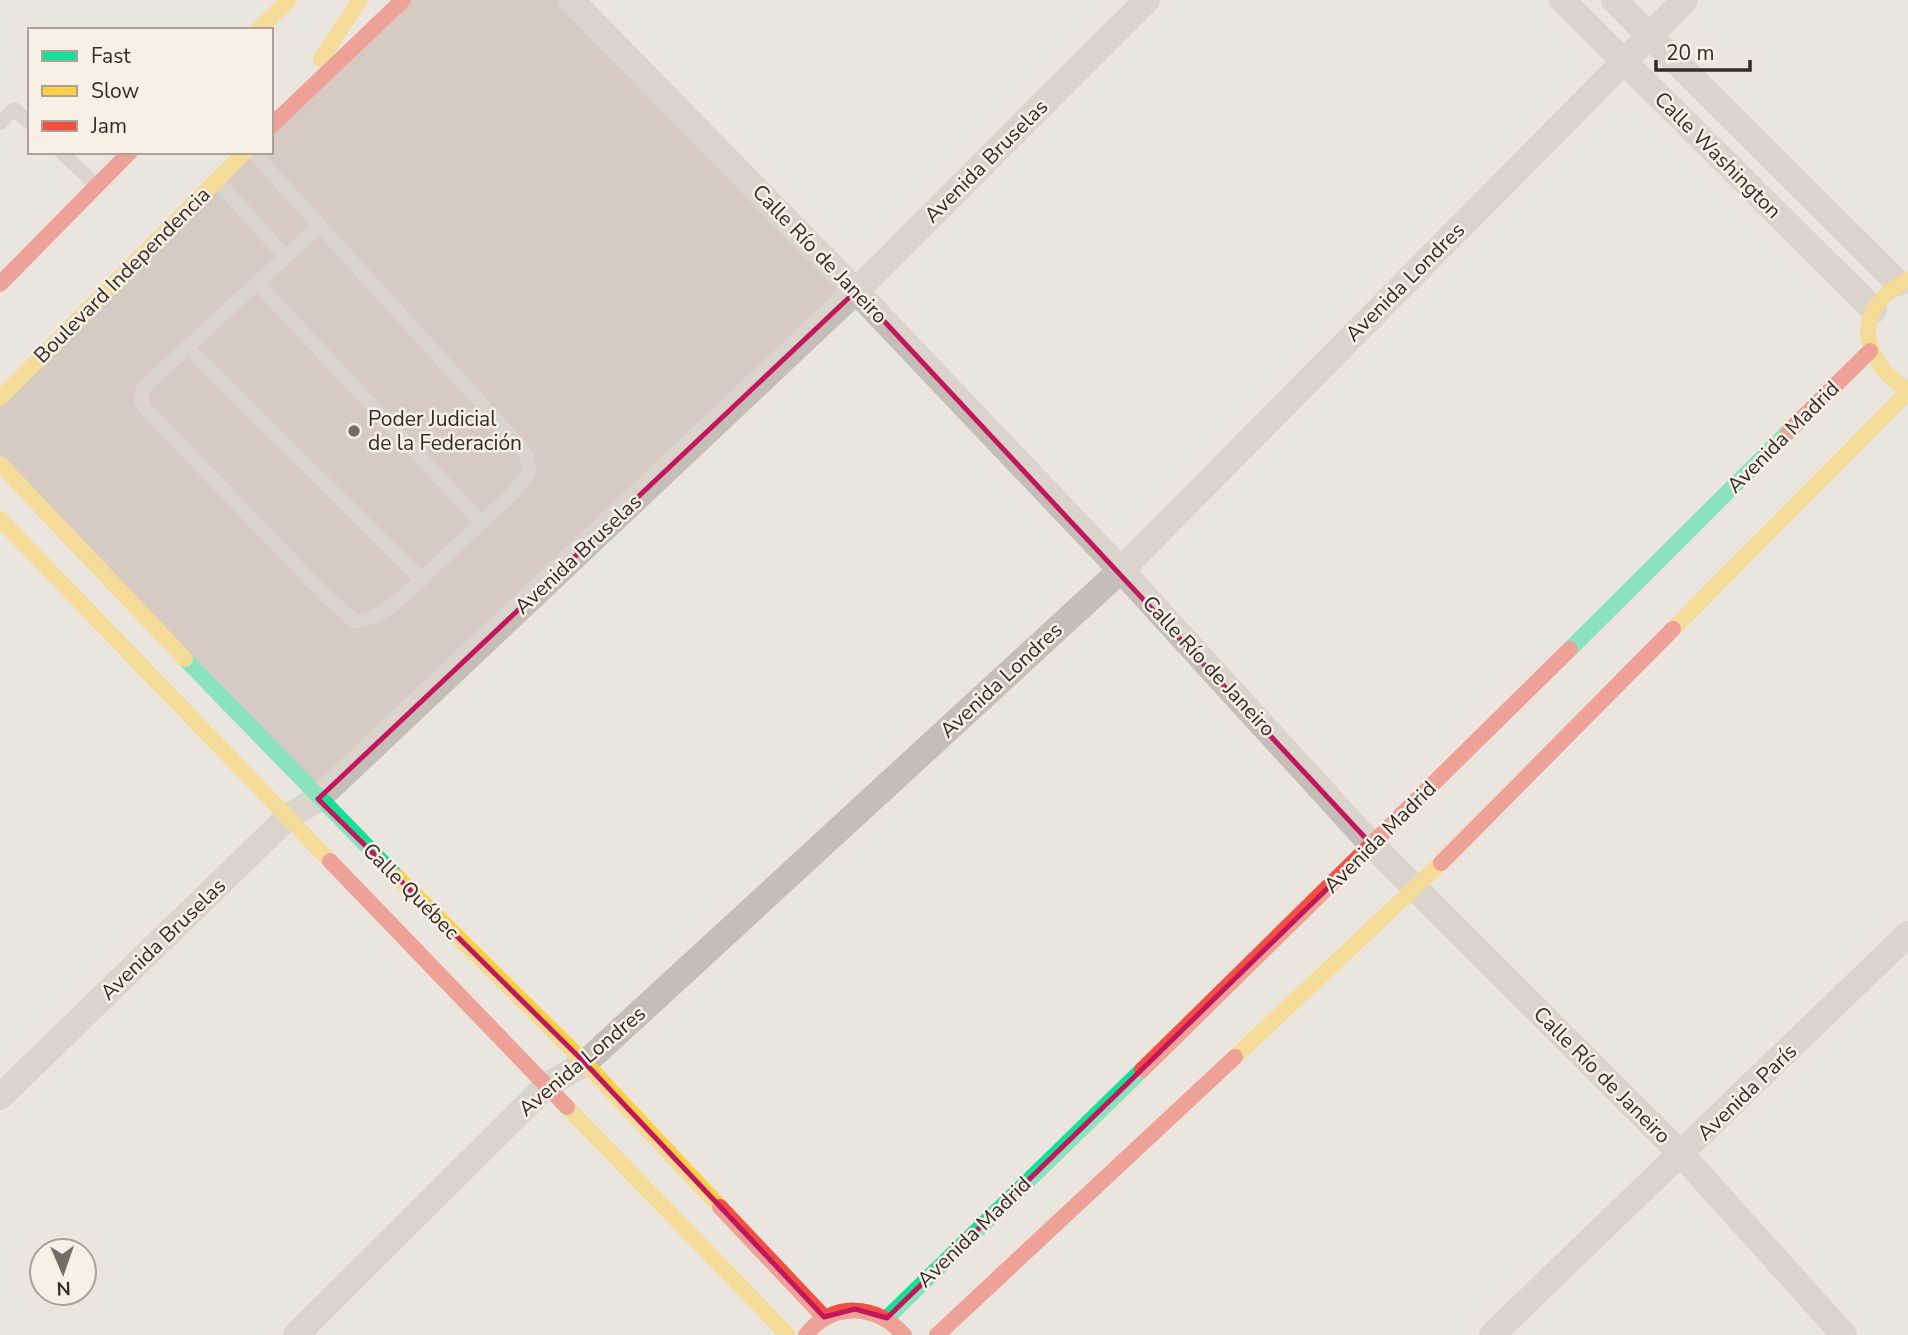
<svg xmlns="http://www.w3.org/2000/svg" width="1908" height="1335" viewBox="0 0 1908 1335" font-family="'Nunito Sans',sans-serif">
	<rect width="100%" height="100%" fill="#ebe5df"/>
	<path fill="#bfa9a0" d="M407 0H571L856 291 318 799 0 464V399L252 152H271V133Z"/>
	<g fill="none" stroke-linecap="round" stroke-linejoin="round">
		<g stroke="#c5beb8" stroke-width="14">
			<path d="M0 123 14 109 30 123"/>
			<path d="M61 152 95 184"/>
			<path d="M253 152 520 446 527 457 529 472 514 492 398 601C383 612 373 620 354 621L324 594 147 410 141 400 143 388 319 226"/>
			<path d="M217 181 285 256"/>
			<path d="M257 283 481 522"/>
			<path d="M187 347 422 580"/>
		</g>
		<g stroke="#c5beb8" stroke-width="26">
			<path d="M571 0 856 291 1121 570 1372 845 1682 1155 1844 1335"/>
			<path d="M1562 0 1874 310"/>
			<path d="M1614 0 1898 283"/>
			<path d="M0 1097 289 816 318 799 856 291 1147 0"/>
			<path d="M296 1335 546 1086 585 1063 1121 570 1685 0"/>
			<path d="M1492 1335 1908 934"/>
		</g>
		<g stroke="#16e098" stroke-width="16">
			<path d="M1570 649 1789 431"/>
			<path d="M185 659 397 877"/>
			<path d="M887 1318 1142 1070"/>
		</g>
		<g stroke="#ffcf43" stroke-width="16">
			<path d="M258 30 289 0"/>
			<path d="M321 59 360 0"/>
			<path d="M1908 280C1851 309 1859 358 1908 391"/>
			<path d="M0 398 245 152"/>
			<path d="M0 464 185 659"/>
			<path d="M0 519 330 861"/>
			<path d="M1673 629 1908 392"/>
			<path d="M397 877 585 1063 720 1207"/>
			<path d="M1235 1057 1441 863"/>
			<path d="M567 1107 788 1335"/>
		</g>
		<g stroke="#f24e42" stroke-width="16">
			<path d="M271 126 403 0"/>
			<path d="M0 284 130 152"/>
			<path d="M1789 431 1870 351"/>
			<path d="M330 861 567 1107"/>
			<path d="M1441 863 1673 629"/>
			<path d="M1142 1070 1570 649"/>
			<path d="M720 1207 824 1317"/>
			<path d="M806 1335C833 1301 876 1304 904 1335"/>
			<path d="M937 1335 1235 1057"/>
		</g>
	</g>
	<path d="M0 0H1908V1335H0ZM856 291 1372 845 887 1318 855 1309 824 1317 585 1063 318 799Z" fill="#ebe5df" fill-opacity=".55" fill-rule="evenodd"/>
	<path fill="none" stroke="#c2185b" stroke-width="5" stroke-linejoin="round" d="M856 291 1372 845 887 1318 855 1309 824 1317 585 1063 318 799Z"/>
	<circle fill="#756c67" stroke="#f9f0e5" stroke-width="2.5" cx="354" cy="431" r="7"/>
	<g text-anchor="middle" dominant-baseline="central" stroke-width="5" stroke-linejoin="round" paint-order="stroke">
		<g font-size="21" fill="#352b27" stroke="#f9f0e5">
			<text transform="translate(1718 155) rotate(45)">Calle Washington</text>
			<text transform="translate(986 161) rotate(-45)">Avenida Bruselas</text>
			<text transform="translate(820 254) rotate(46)">Calle Río de Janeiro</text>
			<text transform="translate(122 275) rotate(-45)">Boulevard Independencia</text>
			<text transform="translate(1405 282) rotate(-45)">Avenida Londres</text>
			<text transform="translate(1783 437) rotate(-45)">Avenida Madrid</text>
			<text transform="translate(578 554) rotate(-43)">Avenida Bruselas</text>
			<text transform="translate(1209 666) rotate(47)">Calle Río de Janeiro</text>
			<text transform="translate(1001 680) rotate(-43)">Avenida Londres</text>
			<text transform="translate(1380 837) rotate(-45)">Avenida Madrid</text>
			<text transform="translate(411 891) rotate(45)">Calle Québec</text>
			<text transform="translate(163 939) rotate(-44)">Avenida Bruselas</text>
			<text transform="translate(582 1061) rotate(-40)">Avenida Londres</text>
			<text transform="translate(1602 1075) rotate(45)">Calle Río de Janeiro</text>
			<text transform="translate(1747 1092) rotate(-44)">Avenida París</text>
			<text transform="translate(974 1232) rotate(-44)">Avenida Madrid</text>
		</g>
		<g font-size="21" fill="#352b27" stroke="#f9f0e5" text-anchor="start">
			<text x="368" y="419">Poder Judicial<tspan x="368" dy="24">de la Federación</tspan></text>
		</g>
	</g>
	<rect x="28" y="28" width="245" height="126" fill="#f9f0e5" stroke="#aba199" stroke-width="2"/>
	<rect x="42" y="51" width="35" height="10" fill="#16e098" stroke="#aba199" stroke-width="2"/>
	<text x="91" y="63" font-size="21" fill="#352b27">Fast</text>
	<rect x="42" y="86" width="35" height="10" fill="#ffcf43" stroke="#aba199" stroke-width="2"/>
	<text x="91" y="98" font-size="21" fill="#352b27">Slow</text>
	<rect x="42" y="121" width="35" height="10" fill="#f24e42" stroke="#aba199" stroke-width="2"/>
	<text x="91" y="133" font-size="21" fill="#352b27">Jam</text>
	<g transform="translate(63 1272) rotate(178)"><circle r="33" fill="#f9f0e5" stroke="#aba199" stroke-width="2"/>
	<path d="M0-5L12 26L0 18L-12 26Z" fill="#756c67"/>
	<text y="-10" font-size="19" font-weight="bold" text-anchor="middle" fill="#352b27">N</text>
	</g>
	<path d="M1656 60v10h94v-10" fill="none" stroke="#352b27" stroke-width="3.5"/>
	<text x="1666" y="60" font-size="21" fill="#352b27" stroke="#f9f0e5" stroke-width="5" paint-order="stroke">20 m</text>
</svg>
